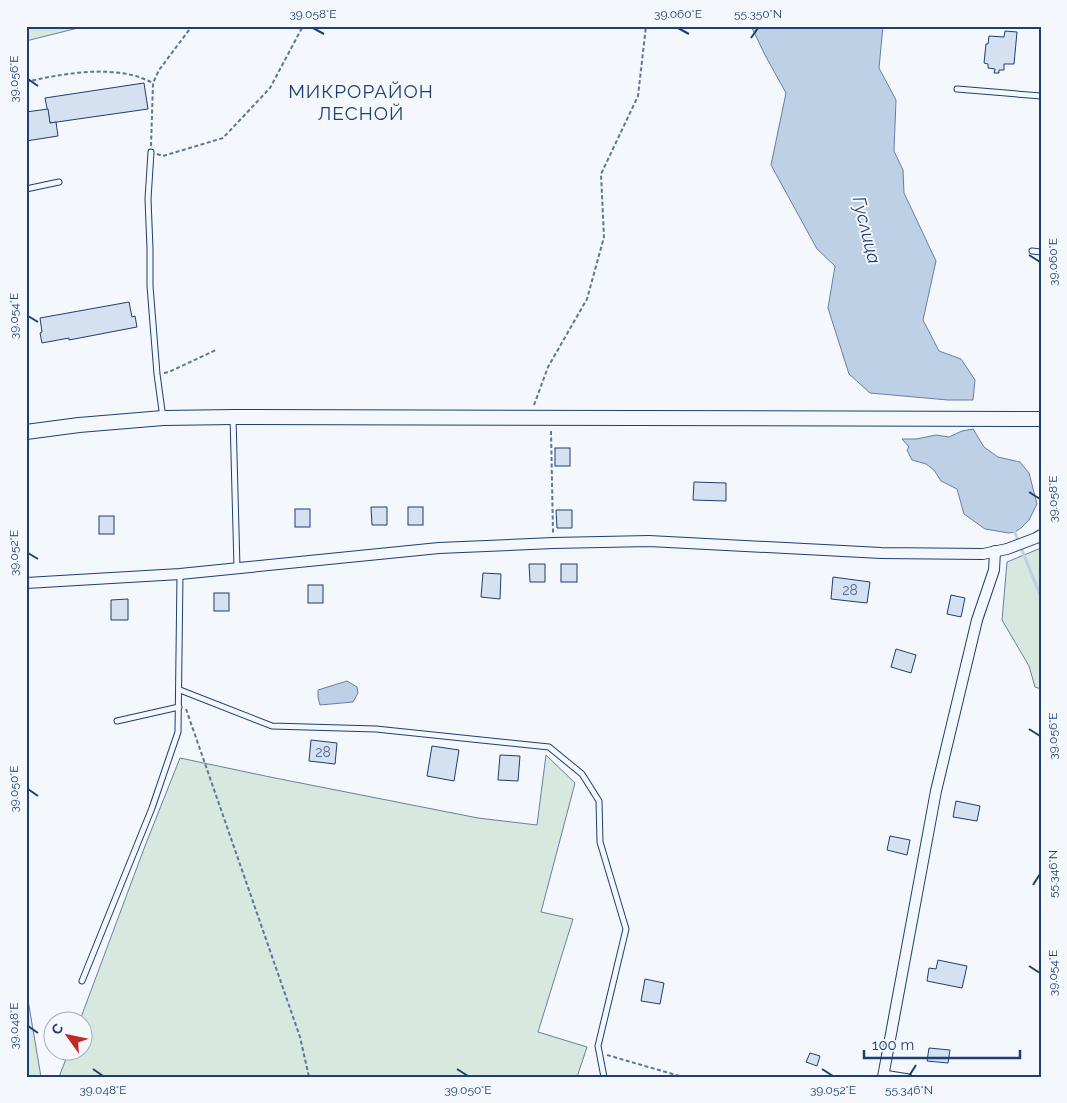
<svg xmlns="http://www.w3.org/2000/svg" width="1067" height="1103" viewBox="0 0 1067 1103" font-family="Raleway,sans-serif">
	<rect width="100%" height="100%" fill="#f4f7fb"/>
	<g fill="#d7e8df" stroke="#687fa3">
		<path d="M26 26H86L26 41Z"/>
		<path d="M1041 548V689L1035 687 1029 666 1002 620 1007 562Z"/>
		<path d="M546 755 575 783 541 912 573 919 538 1032 587 1047 577 1077H59L69 1051 82 1050V1020H80L145 846 180 758 270 777 478 818 537 825Z"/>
		<path d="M26 988 41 1077H26Z"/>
	</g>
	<g fill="#bed0e5" stroke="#687fa3">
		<path d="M751 26H883L879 68 896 100 894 151 903 170 904 193 936 261 923 320 939 351 961 359 975 380 973 400H948L870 393 849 374 828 308 835 266 817 249 771 165 786 93 765 55Z"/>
		<path d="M973 429 984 447 998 457 1020 462 1029 473 1037 504 1029 520 1021 528 1015 532 1009 533 985 529 964 514 957 489 941 481 934 470 926 464 912 460 907 450 909 447 902 439H916L936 435 949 437 962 431Z"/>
		<path d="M347 681 357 687 358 693 353 702 320 705 318 697V690Z"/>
	</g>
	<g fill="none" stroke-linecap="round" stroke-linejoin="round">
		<path stroke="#bed0e5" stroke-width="3" d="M1013 528 1041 597"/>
	</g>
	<g fill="#d5e0f0" stroke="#1d3f73">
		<path d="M1005 31 1017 32 1014 64H1004V70H999V73H994L995 69 988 68V64L984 63 986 44H988L989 36 1004 37Z"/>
		<path d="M144 83 148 109 50 123 45 98Z"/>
		<path d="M48 109 50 123 56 122 58 136 26 141V112Z"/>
		<path d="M129 302 132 317 135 316 137 327 69 340V338L42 343 40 333 42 332 40 318Z"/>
		<rect x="555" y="448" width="15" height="18"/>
		<path d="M694 482 726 483V501L693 500Z"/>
		<path d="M371 507H387V525H372Z"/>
		<rect x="408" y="507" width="15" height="18"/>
		<rect x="295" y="509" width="15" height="18"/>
		<path d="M556 510H572V528H557Z"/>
		<rect x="99" y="516" width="15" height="18"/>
		<path d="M529 564H545V582H530Z"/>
		<rect x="561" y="564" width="16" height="18"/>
		<path d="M483 573 501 574 500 599 481 597Z"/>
		<path d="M833 577 870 582 867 603 831 599Z"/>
		<rect x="308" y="585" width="15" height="18"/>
		<rect x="214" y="593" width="15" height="18"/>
		<path d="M951 595 965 598 961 617 947 614Z"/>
		<path d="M128 599V620H111V600Z"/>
		<path d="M896 649 916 655 911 673 891 667Z"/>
		<path d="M311 740 337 743 335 764 309 761Z"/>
		<path d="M432 746 459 750 454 781 427 776Z"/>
		<path d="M500 755 520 756 518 781 498 780Z"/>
		<path d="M956 801 980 806 977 821 953 817Z"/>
		<path d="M890 836 910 840 907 855 887 850Z"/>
		<path d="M938 960 967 966 962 988 927 981 929 968 936 969Z"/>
		<path d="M645 979 664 983 660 1004 641 1001Z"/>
		<path d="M929 1048 950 1050 948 1063 927 1061Z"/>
		<path d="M810 1053 820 1056 817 1066 806 1062Z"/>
	</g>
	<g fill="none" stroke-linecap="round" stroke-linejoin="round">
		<g stroke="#1d3f73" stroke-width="7">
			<g id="lane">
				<path d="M957 89 1041 96"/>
				<path d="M151 152 148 199 150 249V286L157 374 163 418"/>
				<path d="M26 189 59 182"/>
				<path d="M1032 251 1041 252"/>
				<path d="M233 417 237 568"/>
				<path d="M180 690 272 726 376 729 549 747 582 774 599 801 600 842 626 929 598 1046 604 1077"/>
				<path d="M117 721 179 707"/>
				<path d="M82 981 152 808 178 732 180 574"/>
				<path d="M884 1073 909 1077"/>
			</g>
		</g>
		<g stroke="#1d3f73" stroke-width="12">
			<g id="street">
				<path d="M26 583 180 574 439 548 553 543 649 541 881 553 983 554 1007 549 1036 538 1041 535"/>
				<path d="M883 1077 936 791 977 620 994 570 995 551"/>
			</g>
		</g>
		<g stroke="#1d3f73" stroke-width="16">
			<path id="secondary" d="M26 432 79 425 163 418 233 417 1041 419"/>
		</g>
		<g stroke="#5e769c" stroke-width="2" stroke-dasharray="4 2.5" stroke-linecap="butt">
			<path d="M26 82C60 74 105 66 139 77 144 79 149 81 153 83"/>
			<path d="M151 146 153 83 159 70 192 26"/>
			<path d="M157 154 163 156 223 138 270 88 303 26"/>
			<path d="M164 373 169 372 216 350"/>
			<path d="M534 405 548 367 587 299 604 237 601 174 638 96 646 26"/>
			<path d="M551 431 553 533"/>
			<path d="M186 709 300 1037 309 1077"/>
			<path d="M607 1055 683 1077"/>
		</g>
		<use href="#lane" stroke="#f4f7fb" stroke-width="5"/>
		<use href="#street" stroke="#f4f7fb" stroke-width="10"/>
		<use href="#secondary" stroke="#f4f7fb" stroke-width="14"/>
	</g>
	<path fill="none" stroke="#1d3f73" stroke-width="2" d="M313 28 324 34M678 28 689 34M751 38 758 28M28 79 38 86M1029 255 1040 262M28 316 38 322M1029 492 1040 499M28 553 38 559M1029 729 1040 736M28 789 38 796M1033 885 1040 874M1029 966 1040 973M28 1026 38 1033M93 1069 103 1076M457 1069 468 1076M822 1069 833 1076M909 1076 916 1065"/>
	<g text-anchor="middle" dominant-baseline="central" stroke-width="4" stroke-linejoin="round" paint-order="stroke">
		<g font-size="14" fill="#4b6792">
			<text x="850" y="590">28</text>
			<text x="323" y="752">28</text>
		</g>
		<g font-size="18" font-style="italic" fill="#1d3f73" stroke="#f4f7fb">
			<text transform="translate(867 230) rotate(76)">Гуслица</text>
		</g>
		<g font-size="19" letter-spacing="1" fill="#1d3f73" stroke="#f4f7fb">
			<text x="361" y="91">МИКРОРАЙОН<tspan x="361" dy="22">ЛЕСНОЙ</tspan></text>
		</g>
	</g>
	<rect width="1067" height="1103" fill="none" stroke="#f4f7fb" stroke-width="55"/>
	<g transform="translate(68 1036) rotate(303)"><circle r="24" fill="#f4f7fb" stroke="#9eadc5"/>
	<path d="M0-4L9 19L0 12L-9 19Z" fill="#c62828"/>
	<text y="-8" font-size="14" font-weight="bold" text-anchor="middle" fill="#1d3f73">С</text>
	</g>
	<path d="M864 1050v8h156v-8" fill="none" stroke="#1d3f73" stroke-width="2.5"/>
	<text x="872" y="1050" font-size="15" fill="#1d3f73" stroke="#f4f7fb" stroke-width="4" paint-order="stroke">100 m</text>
	<rect x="28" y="28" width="1012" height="1048" fill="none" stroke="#1d3f73" stroke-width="2"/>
	<g font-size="12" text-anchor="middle" fill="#1d3f73">
		<text x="313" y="18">39.058°E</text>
		<text x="678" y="18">39.060°E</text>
		<text x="758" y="18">55.350°N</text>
		<text transform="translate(14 79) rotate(-90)" y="4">39.056°E</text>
		<text transform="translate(1053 262) rotate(-90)" y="4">39.060°E</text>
		<text transform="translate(14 316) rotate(-90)" y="4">39.054°E</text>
		<text transform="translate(1053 499) rotate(-90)" y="4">39.058°E</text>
		<text transform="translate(14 553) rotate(-90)" y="4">39.052°E</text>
		<text transform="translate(1053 736) rotate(-90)" y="4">39.056°E</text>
		<text transform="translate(14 789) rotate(-90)" y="4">39.050°E</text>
		<text transform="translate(1053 874) rotate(-90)" y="4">55.346°N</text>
		<text transform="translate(1053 973) rotate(-90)" y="4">39.054°E</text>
		<text transform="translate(14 1026) rotate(-90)" y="4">39.048°E</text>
		<text x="103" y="1094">39.048°E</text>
		<text x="468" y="1094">39.050°E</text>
		<text x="833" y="1094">39.052°E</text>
		<text x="909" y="1094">55.346°N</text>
	</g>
</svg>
